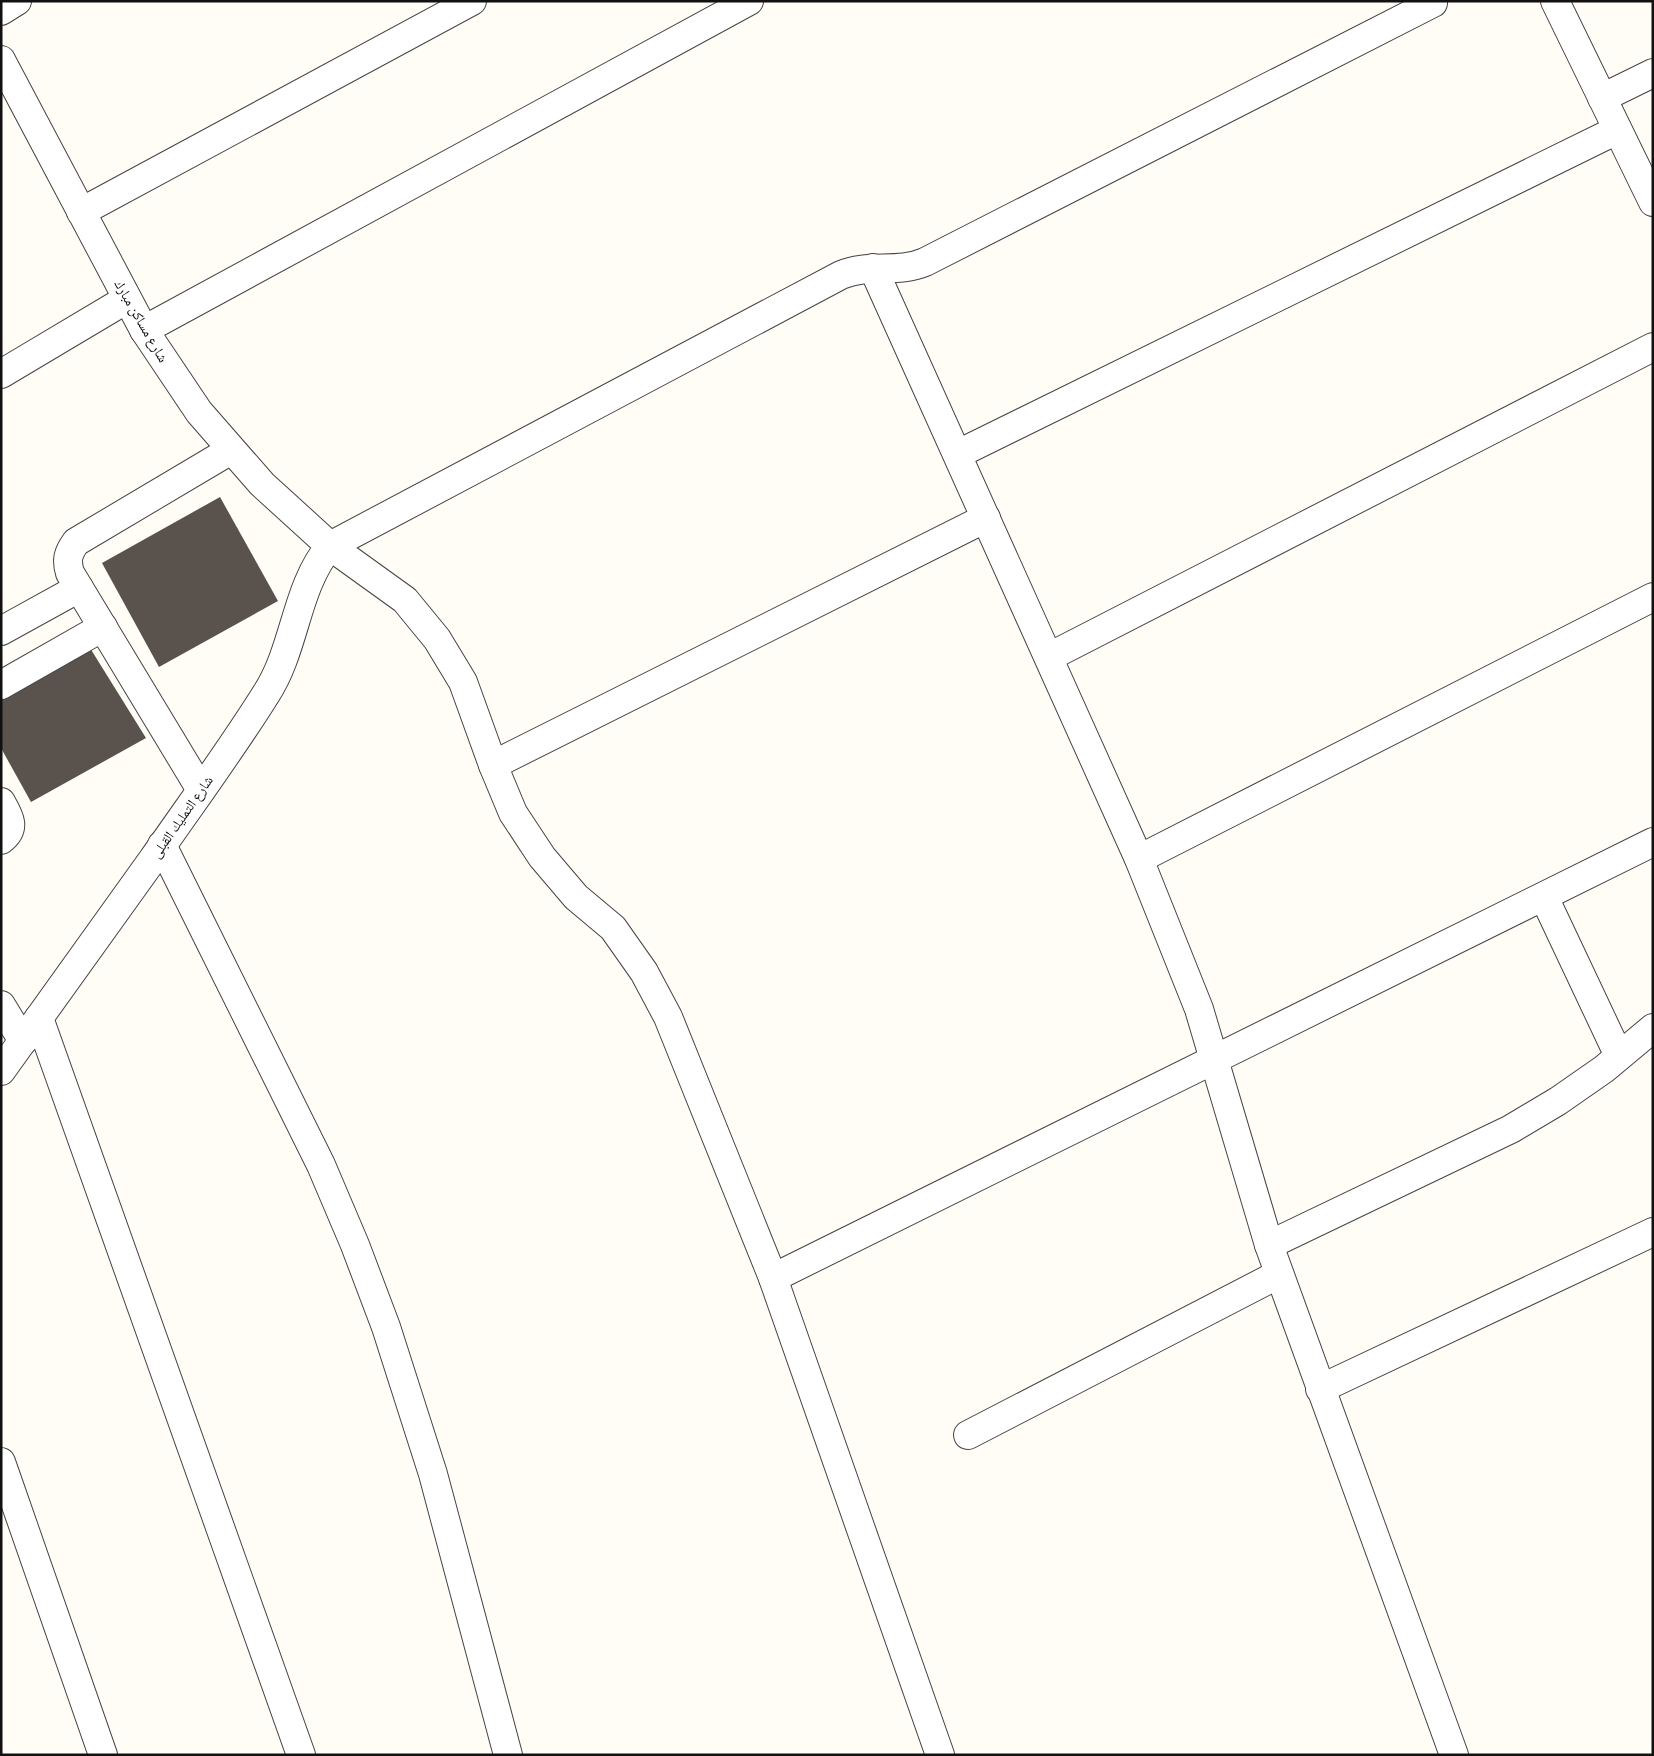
<svg xmlns="http://www.w3.org/2000/svg" width="1654" height="1756" viewBox="0 0 1654 1756" font-family="Bitter,'Noto Naskh Arabic',serif">
	<rect width="100%" height="100%" fill="#fffdf5"/>
	<g fill="#5a524d">
		<path d="M220 497 278 601 159 667 102 563Z"/>
		<path d="M90 648 146 738 31 802 1 748V697Z"/>
	</g>
	<g fill="none" stroke-linecap="round" stroke-linejoin="round">
		<g stroke="#444" stroke-width="30">
			<g id="minor">
				<path d="M1555 1 1653 202"/>
				<path d="M1 11 17 1"/>
				<path d="M1 60 144 330 199 412 262 484 330 546 405 600 437 639 463 682 493 765 513 813 542 857 576 897 613 928 644 972 668 1017 773 1278 940 1755"/>
				<path d="M1602 98 1653 73"/>
				<path d="M81 212 472 1"/>
				<path d="M873 268 1139 859 1199 1009 1269 1245 1454 1755"/>
				<path d="M144 330 749 1"/>
				<path d="M1 374 127 299"/>
				<path d="M958 454 1617 130"/>
				<path d="M1 631 79 588"/>
				<path d="M1049 657 1653 347"/>
				<path d="M1 685 103 627"/>
				<path d="M493 765 986 518"/>
				<path d="M201 790 70 573C66 560 68 553 76 542L231 450"/>
				<path d="M1 802C9 816 17 828 1 840"/>
				<path d="M162 845 321 1165 355 1245 386 1327 433 1474 508 1755"/>
				<path d="M1139 859 1653 597"/>
				<path d="M1544 897 1619 1056"/>
				<path d="M1 1005 23 1041"/>
				<path d="M39 1018 301 1755"/>
				<path d="M1 1071C52 1000 102 929 153 859 191 804 231 750 266 694 296 648 295 588 330 546L841 275C869 263 897 274 925 262L1433 3"/>
				<path d="M1269 1245 1511 1129 1558 1101 1604 1069 1653 1028"/>
				<path d="M773 1278 1653 842"/>
				<path d="M1320 1389 1653 1232"/>
				<path d="M968 1435 1279 1274"/>
				<path d="M1 1462 103 1755"/>
			</g>
		</g>
		<use href="#minor" stroke="#fff" stroke-width="28"/>
	</g>
	<g text-anchor="middle" dominant-baseline="central" stroke-width="5" stroke-linejoin="round" paint-order="stroke">
		<g font-size="14" fill="#111" stroke="#fff">
			<text transform="translate(141 321) rotate(60)">شارع مساكن مبارك</text>
			<text transform="translate(182 817) rotate(-55)">شارع التمليك القبلى</text>
		</g>
	</g>
	<rect width="1654" height="1756" fill="none" stroke="#111111" stroke-width="5"/>
</svg>
